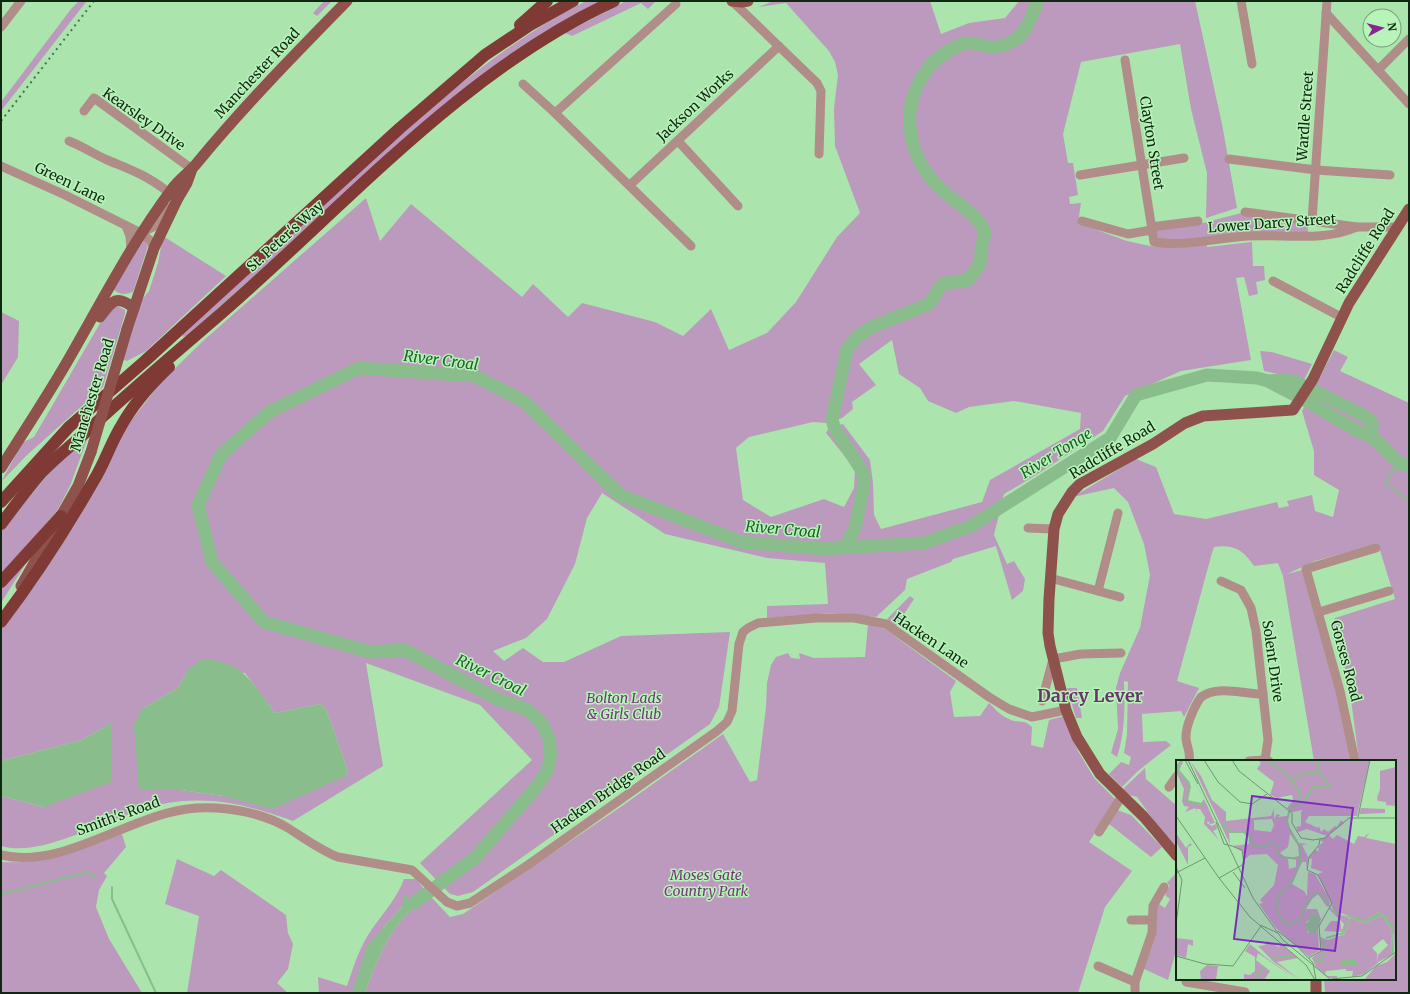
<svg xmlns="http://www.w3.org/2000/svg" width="1410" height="994" viewBox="0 0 1410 994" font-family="Merriweather,serif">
	<rect width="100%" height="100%" fill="#abe5ad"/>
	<g fill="#bc9abd" fill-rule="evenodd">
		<path d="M79 1 86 2 1 111V102L71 9Z"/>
		<path d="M324 1H332L317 16 313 13Z"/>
		<path d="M586 1H605L570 18 345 197 186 336 182 337 184 331C242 278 301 225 359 172 432 107 498 46 586 1Z"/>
		<path d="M626 1H656L648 9 641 3 572 36 565 33Z"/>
		<path d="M773 1H930L941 34 969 23 1005 18 1019 1H1195L1222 124 1237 208 1206 218 1207 173 1191 109 1180 44 1081 62 1063 134 1068 163H1073L1078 195 1069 197 1070 204 1081 203 1078 223 1127 241 1155 247V230L1203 223 1245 212 1308 222V232L1206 238 1207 247 1252 242 1253 266H1264L1265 280 1256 282 1258 294 1249 296 1244 277 1236 278 1251 360 1181 371 1125 396 1103 431 1036 475 1004 494 994 535 1007 564 1014 561 1025 579 1023 591 1012 600 996 546 953 559 951 562 907 579 905 590 876 617 829 613 767 618V606L828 604 825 563 767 558 665 534 602 493 587 518 575 564 547 619 526 638 493 651 504 661 523 648 543 662H564L621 636 730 632 719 707 710 724 473 892 458 896 450 894 420 863 532 760 480 705 366 663 383 766 293 821C248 805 210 795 162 804 117 813 44 859 1 846V796L44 807 111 723 82 740 1 761V630L9 620 127 426 161 382 204 340 366 198 380 241 411 204 522 297 533 284 568 317 582 303 655 322 683 336 711 309 729 350 767 333 796 302 837 237 860 213 835 146 834 108 838 75 835 62 829 51 786 3 759 7ZM892 340 899 374 920 388 928 401 956 413 969 407 1014 401 1081 413 1080 429 990 480 982 502 881 529 874 515 873 483 870 460 843 424 829 428 826 433 855 469 854 488 844 507 824 499 771 517 743 500 736 448 749 437 813 422 827 423 842 418 853 409 852 402 876 385 859 364ZM188 670 245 673 275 713 320 704 326 709 346 765 348 775 223 796 181 790H139L142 709 178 688Z"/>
		<path d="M163 236 226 276 146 351 127 361 122 359 140 302 149 291 158 263Z"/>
		<path d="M144 240 148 244 147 249 133 292C125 295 119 295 113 289Z"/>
		<path d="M118 306 125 310V314L103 387 27 455 1 482 23 442 34 437 106 313 112 308Z"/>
		<path d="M1 312 19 321 18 357 1 385Z"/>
		<path d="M1334 350 1348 357 1340 371 1409 403V993H1325L1324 979H1395V761H1359L1349 684 1333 622 1335 618 1395 599 1378 544 1315 561 1287 574 1306 569 1355 761H1314L1283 576 1278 563 1254 566C1244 551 1234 544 1214 547L1212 553 1177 681 1199 688 1184 717 1181 711 1142 714 1143 742 1166 741 1171 745 1138 771 1122 787 1109 774 1121 762 1129 765 1131 757 1124 753 1127 734 1128 682 1124 681C1125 707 1125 733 1117 757L1111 753 1118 729 1116 688 1120 673 1140 628 1150 575 1144 544 1128 502 1114 488 1073 497 1136 459 1156 467 1174 514 1206 519 1277 502 1279 508 1289 506 1287 501 1312 495 1315 511 1333 517 1339 490 1314 475V451L1302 411Z"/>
		<path d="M1260 351 1272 352 1312 364 1304 380 1264 371Z"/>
		<path d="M89 434 70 486 57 511 1 576V531L50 472Z"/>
		<path d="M30 557 1 603V588Z"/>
		<path d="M910 596 914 599 896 626 887 619Z"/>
		<path d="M868 624 885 629 956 681 950 692 954 717 980 716 989 703C995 709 1001 716 1009 719 1018 724 1023 718 1032 727L1031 745 1043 748 1049 720 1064 716 1078 751 1094 778 1116 800 1089 842 1132 871 1105 907 1078 993H365C375 966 385 937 406 915 412 908 424 903 432 898L450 917 463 914 622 806 723 734 750 782 757 780 766 707 767 683 771 665 776 657 788 653 791 658 800 659 799 653 814 658 865 657Z"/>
		<path d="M1067 688H1077L1082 718H1076Z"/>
		<path d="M1145 768 1146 779 1177 806V847L1155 822 1137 797 1129 795 1123 789Z"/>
		<path d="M1117 810 1131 815 1162 847 1151 857 1109 824Z"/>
		<path d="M122 834 126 847 104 873 107 876 99 890 96 907 109 939 142 993H1V862C44 865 82 849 122 834Z"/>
		<path d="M177 859 214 876 221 870 286 915 288 933 293 944 288 969 277 983 288 993H187L199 916 165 904Z"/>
		<path d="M1177 872V947L1168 980 1144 969 1156 935 1157 906 1159 904 1165 908 1170 899 1166 896 1165 892 1170 886 1167 883Z"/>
		<path d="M404 879H416L424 889 409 899 383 928 352 993H319L318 977 347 986C354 965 360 946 372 929 384 912 397 898 404 879Z"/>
	</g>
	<g fill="#8abd8c">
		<path d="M202 659C244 661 252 683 275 713L320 704 326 709 346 765 348 775 272 809 223 796 181 790H139L134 725 142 709 178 688 188 670Z"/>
		<path d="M111 723V782L44 807 1 796V761L82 740Z"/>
		<path d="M424 889 432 898C424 903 412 908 406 915 385 937 375 966 365 993H352L367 946 402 907 404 896H406L409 899Z"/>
	</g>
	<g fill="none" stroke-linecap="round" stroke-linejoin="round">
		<g stroke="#8abd8c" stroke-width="2">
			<path d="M1397 462 1386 483 1409 502"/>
			<path d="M112 887V899L156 993"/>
			<path d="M1 894 88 872 95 877"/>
		</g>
		<g stroke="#8abd8c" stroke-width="13">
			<path d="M1268 381 1284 380 1296 382 1363 415 1372 422V437"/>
			<path d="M845 547 855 528 864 484V474L835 429 832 420 847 349 857 337 872 327 929 304 942 284 968 280 980 264 982 244 985 233C978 214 957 204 943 191 908 160 898 110 926 71 934 59 954 45 968 43 977 42 986 48 995 47 1002 47 1017 40 1022 34 1029 26 1033 11 1038 1"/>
			<path d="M414 903 475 858 538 785 547 771 551 755 549 739 542 723 528 710 497 699 405 650 370 652 264 622 212 562 198 505 221 455 269 412 359 368 475 376 525 402 620 495 741 542 823 549 924 543 971 526 1110 438 1136 395 1207 375 1257 378 1268 381 1310 403 1359 432 1372 437 1400 464 1409 465"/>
		</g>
		<g stroke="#b18d89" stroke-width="9">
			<path d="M732 1 817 83 821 91 819 154"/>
			<path d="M1241 1 1252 64"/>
			<path d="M676 4 555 113 691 246"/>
			<path d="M1326 13 1409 104"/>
			<path d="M1 27 21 1"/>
			<path d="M1125 60 1154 242C1186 247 1216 238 1248 236 1284 234 1324 242 1357 227"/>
			<path d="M1378 70 1409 39"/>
			<path d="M523 84 555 113"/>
			<path d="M84 111 94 98 192 169"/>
			<path d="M69 141C82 146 92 153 105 159 133 171 150 176 174 197"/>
			<path d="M678 141 738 206"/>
			<path d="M1229 159 1316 170 1390 175"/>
			<path d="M1 166 65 195 141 233 151 241 154 248"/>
			<path d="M1080 175 1184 158"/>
			<path d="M630 185 779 46"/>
			<path d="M1245 212 1357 227H1398"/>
			<path d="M1082 221 1128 234 1152 230"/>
			<path d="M1312 221 1327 1"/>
			<path d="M126 226 130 236 131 252"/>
			<path d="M1151 227 1198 221"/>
			<path d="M141 233 155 226 170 208"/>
			<path d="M1273 281 1341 317"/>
			<path d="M1028 528 1054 529"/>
			<path d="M1050 578 1120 597"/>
			<path d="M1221 581 1241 590 1251 608 1256 631 1268 740 1265 760"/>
			<path d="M1098 591 1118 513"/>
			<path d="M1319 612 1389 591"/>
			<path d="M1042 701 1053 659 1081 654 1121 653"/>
			<path d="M1189 761C1191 752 1187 748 1186 739 1185 727 1194 707 1201 697 1218 685 1244 694 1263 694"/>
			<path d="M1249 761 1265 760 1269 761"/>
			<path d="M1355 761 1340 691 1306 569 1376 548"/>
			<path d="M1169 787 1177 776"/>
			<path d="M1099 832 1122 796"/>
			<path d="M1 855C67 870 131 812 197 808 226 806 263 813 288 828 304 838 320 850 338 857L412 870 447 902 457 906 470 903 528 865 717 731 727 722 732 711 739 644 743 632 748 628 758 623 816 618H854L886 624 989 697 1009 709 1032 717 1066 710"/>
			<path d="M1131 920H1152"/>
			<path d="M1098 966 1135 982"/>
			<path d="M1186 982 1245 992"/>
			<path d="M1135 993V982L1152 933 1153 906 1164 887"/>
		</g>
		<g stroke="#8e514c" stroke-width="11">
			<path d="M732 1 742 2 748 1"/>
			<path d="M100 317C112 301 116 294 134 308"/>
			<path d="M127 329 154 248 177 200 187 183 192 169"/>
			<path d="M1 468C24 431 49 394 71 355 103 299 133 241 172 189 179 179 189 173 197 163 244 106 295 54 347 1"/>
			<path d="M21 586 78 486 91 452"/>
			<path d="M1177 856 1144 817 1100 774 1077 737 1066 710 1050 646 1048 633 1049 599 1054 529 1058 514 1072 492 1080 484 1153 444 1185 423 1203 416 1293 410 1313 379 1349 303 1409 209"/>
			<path d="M1316 979V993"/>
		</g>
		<g stroke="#803a36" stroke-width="12">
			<path d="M520 25 547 1"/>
			<path d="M1 502 69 427 145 361 400 128 485 55 530 25 573 1"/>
			<path d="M1 524C14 507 27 489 41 473 55 458 72 445 86 432 131 390 178 351 224 311 347 204 464 70 614 1"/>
			<path d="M1 582 61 516"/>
			<path d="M1 622C35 577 66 529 94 480 104 464 110 445 120 428 132 406 151 384 169 367"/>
		</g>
		<path stroke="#4b704d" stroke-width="2" stroke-dasharray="2 4" stroke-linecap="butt" d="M1 121 94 1"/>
		<path stroke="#8e514c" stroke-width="11" d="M91 452 127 329"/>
	</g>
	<g text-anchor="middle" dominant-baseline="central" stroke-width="3" stroke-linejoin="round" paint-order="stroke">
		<g font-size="14" fill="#102712" stroke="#b8f3ba">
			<text transform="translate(257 73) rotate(-47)">Manchester Road</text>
			<text transform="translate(695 105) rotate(-43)">Jackson Works</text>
			<text transform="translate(1305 116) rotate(-86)">Wardle Street</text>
			<text transform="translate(144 119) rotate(35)">Kearsley Drive</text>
			<text transform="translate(1152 143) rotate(81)">Clayton Street</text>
			<text transform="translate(70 183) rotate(26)">Green Lane</text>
			<text transform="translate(1272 223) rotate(-4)">Lower Darcy Street</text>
			<text transform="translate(285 236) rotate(-42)">St. Peter's Way</text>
			<text transform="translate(1365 251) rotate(-58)">Radcliffe Road</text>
			<text transform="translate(92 395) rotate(-73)">Manchester Road</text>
			<text transform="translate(1112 450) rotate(-31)">Radcliffe Road</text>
			<text transform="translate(931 640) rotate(34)">Hacken Lane</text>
			<text transform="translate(1273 661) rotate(82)">Solent Drive</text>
			<text transform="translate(1346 661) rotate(75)">Gorses Road</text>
			<text transform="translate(608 791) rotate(-35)">Hacken Bridge Road</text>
			<text transform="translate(118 816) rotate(-20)">Smith's Road</text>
		</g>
		<g font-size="14" font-style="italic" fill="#733976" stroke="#b8f3ba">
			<text x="624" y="698">Bolton Lads<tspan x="624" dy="16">&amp; Girls Club</tspan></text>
			<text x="706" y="875">Moses Gate<tspan x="706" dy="16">Country Park</tspan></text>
		</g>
		<g font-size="15" font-style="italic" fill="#1b6225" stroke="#b8f3ba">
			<text transform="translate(441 360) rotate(7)">River Croal</text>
			<text transform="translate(1056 453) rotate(-32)">River Tonge</text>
			<text transform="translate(783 529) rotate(5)">River Croal</text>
			<text transform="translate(491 675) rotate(26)">River Croal</text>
		</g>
		<g font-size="18" font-weight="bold" fill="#68376a" stroke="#b8f3ba">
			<text x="1090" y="695">Darcy Lever</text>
		</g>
	</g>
	<g transform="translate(1176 760)">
		<rect width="220" height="220" fill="#abe5ad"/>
		<path d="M5 0 7 2 3 10 15 26 12 41 25 43 28 39 7 0 31 45 39 63 34 64 32 61 31 63 36 66 40 64 41 69 37 71 43 80 28 64 29 57 24 49H20L22 54 19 48 9 52 13 47 8 46 6 41 8 29 0 12V5ZM82 0H194L181 56H133L129 62 142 68 143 66 145 72 148 69 152 72 159 66 161 67 165 60 168 63 151 76 131 69 122 72 120 67 125 66V52L127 50 116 52 111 48 117 41 116 35 101 38 94 35 98 22 81 9 85 3ZM15 2 25 16 36 40 50 52V61L95 56 98 49V59L101 54 104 55 102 57 111 56 113 69 121 83 132 84 126 85 132 97 131 109 130 102H126L116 124 128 131 131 136 132 112 139 114 155 142 151 147 142 134 136 139 130 149H141L145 159 142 169 143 191 133 197 99 167 83 144 87 143 84 140 98 125 102 105 91 94 74 95 69 99 67 92 56 86 73 84V77L67 73H53L54 84ZM96 59 98 65 95 72 78 70V60ZM114 74 122 85 123 96 112 99 104 93 112 87ZM117 98 120 99V107L113 109 112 99ZM140 153V174L132 173 130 162 134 160V154ZM220 7V46L210 45V42L202 41 201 38 204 29V11ZM185 48 209 49V53L183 54ZM0 73 10 88 14 83 16 85 12 87V105L0 81ZM193 73 190 78 220 84V220H188L200 206 211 202 219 194 218 175 211 158 203 152 189 161 158 151 142 114 147 112 135 108 136 99 133 98 139 90 143 91 142 87 147 82 144 80 153 75 157 79 161 75 178 84 182 76 188 77ZM154 147 159 153 173 158 168 172 148 171 155 161H164L166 171 168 164 153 149ZM206 155 215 169 216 195 202 202V195L212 185 207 179 196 188 201 193 202 203 188 214 176 217 177 211H170V209L150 211 149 214 152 216H161V218H153L140 207 136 198 146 190 144 177 152 180 169 174 174 158 189 163ZM0 178 17 180V186L12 184 10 198 0 195ZM76 180 82 186 89 185 91 181 103 187 105 184 122 198 101 202 124 220 98 202ZM74 184 88 196 121 220 82 193 80 200 94 211 88 220H68V214L74 215 79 211V197L69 191ZM31 205 42 206 40 220H25L24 211Z" fill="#bc9abd" fill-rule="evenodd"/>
		<path d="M155 146 166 155 180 157 189 161 203 152 210 156 213 155 210 157 217 166 218 193 216 195 215 169 206 155 189 163 159 153ZM141 153 144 161 140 174H134L128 165 134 160V154ZM166 199H178L182 202 180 205H165Z" fill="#8abd8c"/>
		<path fill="none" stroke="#8abd8c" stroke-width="2" d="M90 0 107 11 121 27 125 35 120 45M4 2 2 10 13 23 11 41 29 45M116 20 126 14 141 12 144 0M123 43 125 44 130 39 137 27 154 26 142 11M120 45 113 52 111 61 113 68 124 87V102L116 122 103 135 100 147 104 157 112 165 125 160 129 146 139 133 145 134 154 147M46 64 55 72H68L75 75V83L79 87H87L94 82 99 84 104 97 124 99M150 178 168 173 173 159M137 199 147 201 148 180M96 200 100 197 118 196M79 220 89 207"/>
		<path fill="none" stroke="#6d996f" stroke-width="1" d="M9 0 22 24M12 0 77 138 107 180 155 220M28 0 42 22 64 42 76 44 91 34M56 0 63 11 116 53V63L125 78 137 80 149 78 173 58H220M0 56 43 118 74 157 130 205 139 220M182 57 194 0M40 62 48 84 56 86M0 107 6 120 0 164M57 112 69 128M0 113 29 98M43 118 68 104 66 90 56 86M84 165 102 173M102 171 122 187M120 185 137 203 140 220M0 196 29 204 57 206 85 166M133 198 145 191 143 166 156 143 142 115 131 110 133 97 143 85 144 79M155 219 186 216 220 192"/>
		<path fill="#7b2cbf" fill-opacity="0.15" stroke="#7b2cbf" stroke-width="2" d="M76 36 177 48 159 191 58 179Z"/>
		<rect width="220" height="220" fill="none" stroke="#102712" stroke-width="2"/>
	</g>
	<rect width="1410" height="994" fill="none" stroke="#102712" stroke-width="4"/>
	<g transform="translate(1382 28) rotate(83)"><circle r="19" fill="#b8f3ba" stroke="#75a177"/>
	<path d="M0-3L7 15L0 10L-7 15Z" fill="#88258e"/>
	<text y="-6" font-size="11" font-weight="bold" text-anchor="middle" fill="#102712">N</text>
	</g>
</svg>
